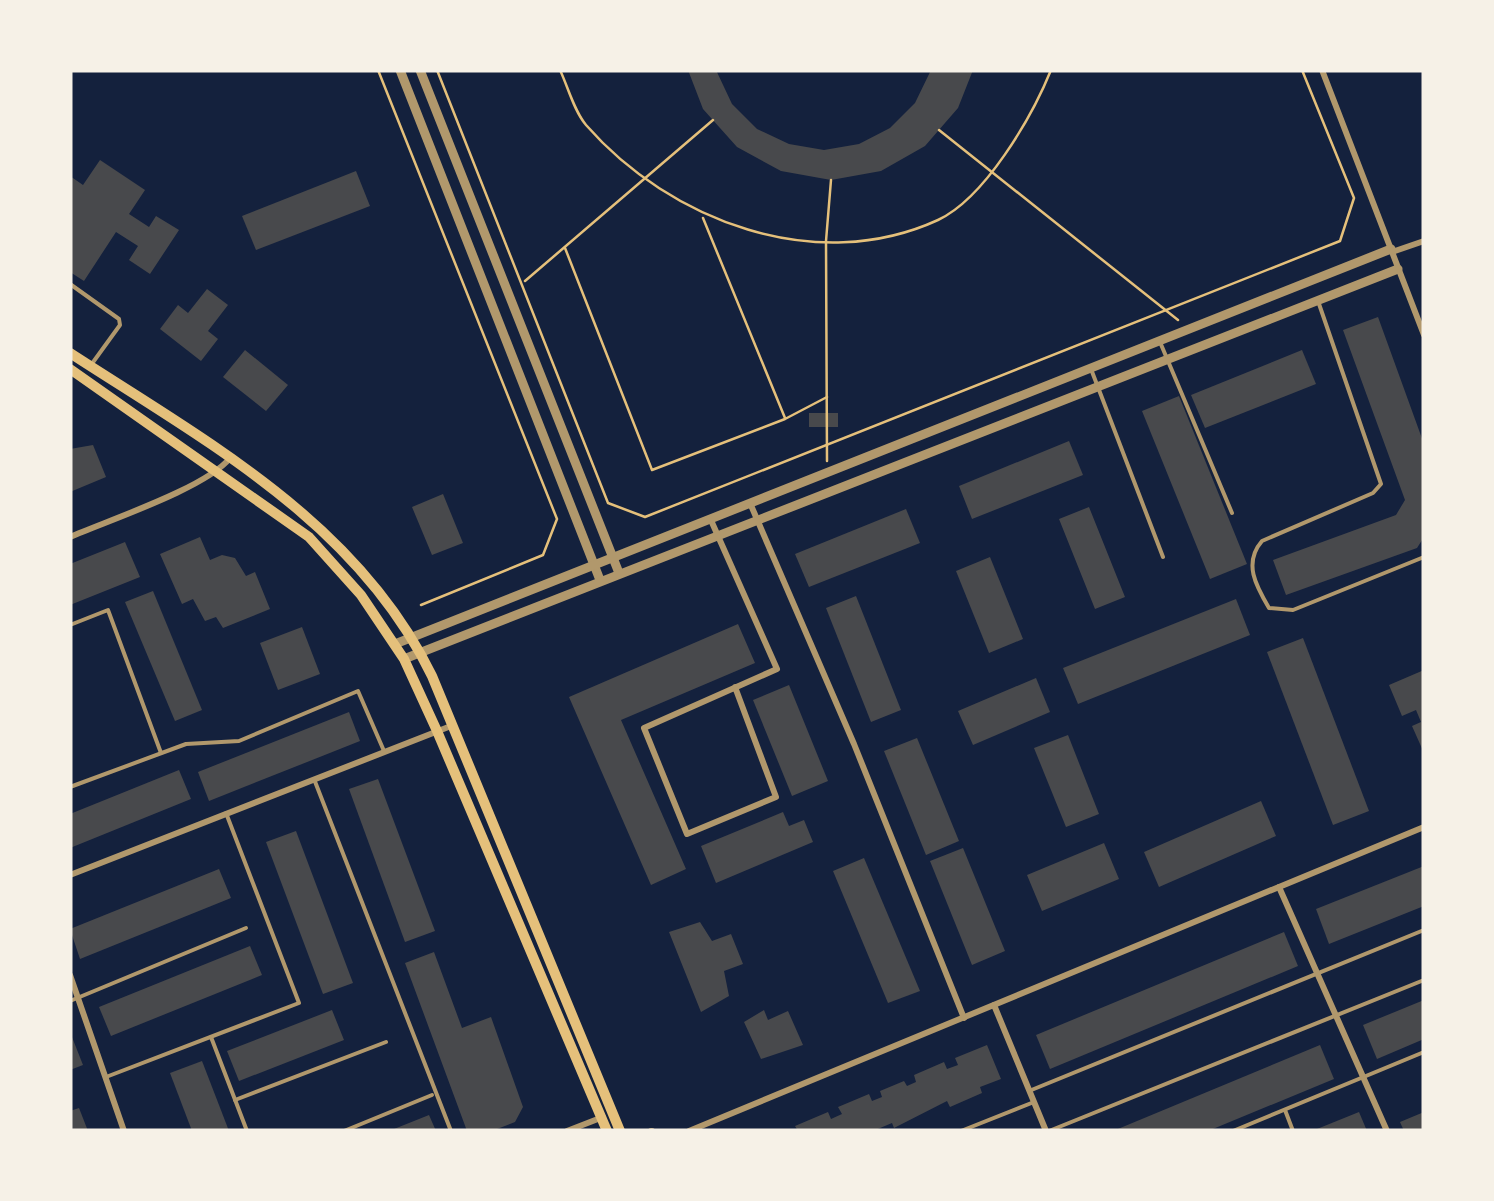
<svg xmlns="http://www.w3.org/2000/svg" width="1494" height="1201" viewBox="0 0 1494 1201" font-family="Barlow,sans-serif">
	<rect width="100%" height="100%" fill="#14213d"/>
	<g fill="#48494c">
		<path d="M688 70H716L732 104 757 129 789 144 824 150 859 144 890 128 915 103 931 70H973L958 108 925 146 881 171 831 180 781 171 737 147 703 109Z"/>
		<path d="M100 160 145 190 129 214 149 227 156 216 179 230 150 274 129 260 138 246 116 232 84 281 70 272V176L83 185Z"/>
		<path d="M356 171 370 206 256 250 242 216Z"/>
		<path d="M207 289 228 305 208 331 218 339 201 361 160 329 178 305 188 313Z"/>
		<path d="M1378 317 1424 444V537L1417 548 1286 595 1273 560 1396 515 1405 500 1343 330Z"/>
		<path d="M245 350 288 385 266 411 223 377Z"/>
		<path d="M1302 350 1316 384 1205 428 1191 395Z"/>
		<path d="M1179 396 1247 564 1210 579 1142 411Z"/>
		<rect x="809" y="413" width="29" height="14"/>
		<path d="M1069 441 1083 475 972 519 959 486Z"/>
		<path d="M93 445 106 477 70 492V449Z"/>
		<path d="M443 494 463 543 432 555 412 507Z"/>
		<path d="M1089 507 1125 597 1095 609 1059 519Z"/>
		<path d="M906 509 920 543 809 587 795 554Z"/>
		<path d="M200 537 210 560 222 555 235 558 246 576 255 572 270 609 223 628 216 617 205 621 193 599 182 604 160 554Z"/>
		<path d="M125 542 140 577 70 605V564Z"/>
		<path d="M990 557 1023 639 989 653 956 571Z"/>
		<path d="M153 591 202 710 175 721 125 602Z"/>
		<path d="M856 596 901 710 871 722 826 608Z"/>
		<path d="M1236 599 1250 635 1078 704 1063 668Z"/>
		<path d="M738 624 755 663 621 720 686 869 651 885 569 697Z"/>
		<path d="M302 627 320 674 278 690 260 643Z"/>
		<path d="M1303 638 1369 811 1333 825 1267 652Z"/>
		<path d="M1424 670V753L1412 726 1421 722 1416 710 1402 716 1389 685Z"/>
		<path d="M1036 678 1050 712 973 745 958 711Z"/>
		<path d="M789 685 828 781 792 796 753 700Z"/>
		<path d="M349 712 360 741 209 801 198 772Z"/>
		<path d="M1068 735 1099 814 1066 827 1034 748Z"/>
		<path d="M917 738 959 841 926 855 884 751Z"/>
		<path d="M179 770 191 799 70 848V814Z"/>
		<path d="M378 779 435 931 405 942 349 789Z"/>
		<path d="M1261 801 1276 836 1159 887 1144 852Z"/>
		<path d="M783 812 789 826 804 820 813 842 716 883 701 846Z"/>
		<path d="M296 831 353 983 323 994 266 842Z"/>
		<path d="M1104 843 1119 879 1042 911 1027 875Z"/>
		<path d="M963 848 1005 951 972 965 930 861Z"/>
		<path d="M864 858 920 991 888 1003 833 871Z"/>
		<path d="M1424 866V906L1329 944 1316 909Z"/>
		<path d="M219 869 231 898 80 959 70 929Z"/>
		<path d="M700 922 712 941 731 934 743 964 724 971 729 996 701 1012 669 932Z"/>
		<path d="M1284 932 1298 966 1050 1069 1036 1035Z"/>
		<path d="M250 946 262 975 111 1036 99 1007Z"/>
		<path d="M434 952 462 1028 491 1017 523 1107 515 1122 492 1131H467L405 963Z"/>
		<path d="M1424 1000V1039L1377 1059 1363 1025Z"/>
		<path d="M332 1010 344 1040 239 1081 227 1051Z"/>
		<path d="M764 1010 768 1020 788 1011 803 1045 761 1059 744 1022Z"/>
		<path d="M70 1032 83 1065 70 1070Z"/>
		<path d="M987 1045 1001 1079 980 1087 982 1093 950 1107 947 1101 894 1128 892 1123 873 1131H798L795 1126 828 1112 831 1119 842 1114 838 1107 869 1094 872 1101 882 1097 880 1091 904 1081 907 1086 916 1082 914 1075 944 1062 947 1069 958 1065 955 1058Z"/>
		<path d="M1320 1045 1334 1079 1208 1131H1113Z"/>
		<path d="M202 1061 229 1131H192L170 1073Z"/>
		<path d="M79 1108 88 1131H70V1111Z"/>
		<path d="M1359 1112 1367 1131H1312Z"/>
		<path d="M1424 1112V1131H1404L1400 1122Z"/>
		<path d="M429 1115 436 1131H389Z"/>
	</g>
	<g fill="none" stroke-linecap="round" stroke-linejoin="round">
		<g stroke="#e5c07b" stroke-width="2.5">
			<path d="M378 70 557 519 543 555 421 605"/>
			<path d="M437 70 608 503 645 517 1340 241 1354 198 1302 70"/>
			<path d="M560 70C568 87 574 111 586 125 670 221 816 276 938 220 985 198 1032 117 1051 70"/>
			<path d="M939 130 1178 320"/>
			<path d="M703 218 785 418"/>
			<path d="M565 248 652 470 785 419 827 397"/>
			<path d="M525 281 713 120"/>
			<path d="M827 461 826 241 831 180"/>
		</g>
		<g stroke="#b1986c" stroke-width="4">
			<path d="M70 284 119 319 120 325 91 365"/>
			<path d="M1318 301 1381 484 1373 493 1262 541C1243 563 1256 586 1269 608L1293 610 1424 557"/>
			<path d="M1160 342 1232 513"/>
			<path d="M1091 369 1163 557"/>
			<path d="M70 625 108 610 161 753"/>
			<path d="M314 779 451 1131"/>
			<path d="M70 787 186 744 239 741 358 691 384 751"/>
			<path d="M70 1001 246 928"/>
			<path d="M211 1037 247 1131"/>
			<path d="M106 1077 299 1003 226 813"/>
			<path d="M1029 1091 1424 930"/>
			<path d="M235 1100 386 1042"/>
			<path d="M1285 1110 1293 1131"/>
			<path d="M344 1131 432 1095"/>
			<path d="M961 1131 1034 1102"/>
			<path d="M1049 1131 1424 980"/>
			<path d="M1233 1131 1424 1052"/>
		</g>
		<g stroke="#b1986c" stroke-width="6">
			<path d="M1322 70 1424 335"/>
			<path d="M1392 252 1424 241"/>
			<path d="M750 503 854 744 964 1018"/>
			<path d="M710 518 777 669 644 728 687 834 776 797 735 687"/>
			<path d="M70 537C109 520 206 488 230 458"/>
			<path d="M70 875 451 726"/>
			<path d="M1279 887 1387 1131"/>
			<path d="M70 975 124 1131"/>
			<path d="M994 1005 1046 1131"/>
			<path d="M567 1131 603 1117"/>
			<path d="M651 1131H652"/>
			<path d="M689 1131 1424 827"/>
		</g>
		<g stroke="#b1986c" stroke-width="9">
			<path d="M400 70 600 580"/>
			<path d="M420 70 619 573"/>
			<path d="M395 644 1391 249"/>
			<path d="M404 659 1398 269"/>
		</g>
		<g stroke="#e5c07b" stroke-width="10">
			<path d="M70 353C207 442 358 523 432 676L620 1131"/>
			<path d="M70 369 309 537 361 595 404 659 437 731 607 1131"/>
		</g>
	</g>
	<rect width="1494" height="1201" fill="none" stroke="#f6f1e7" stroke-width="145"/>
</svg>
